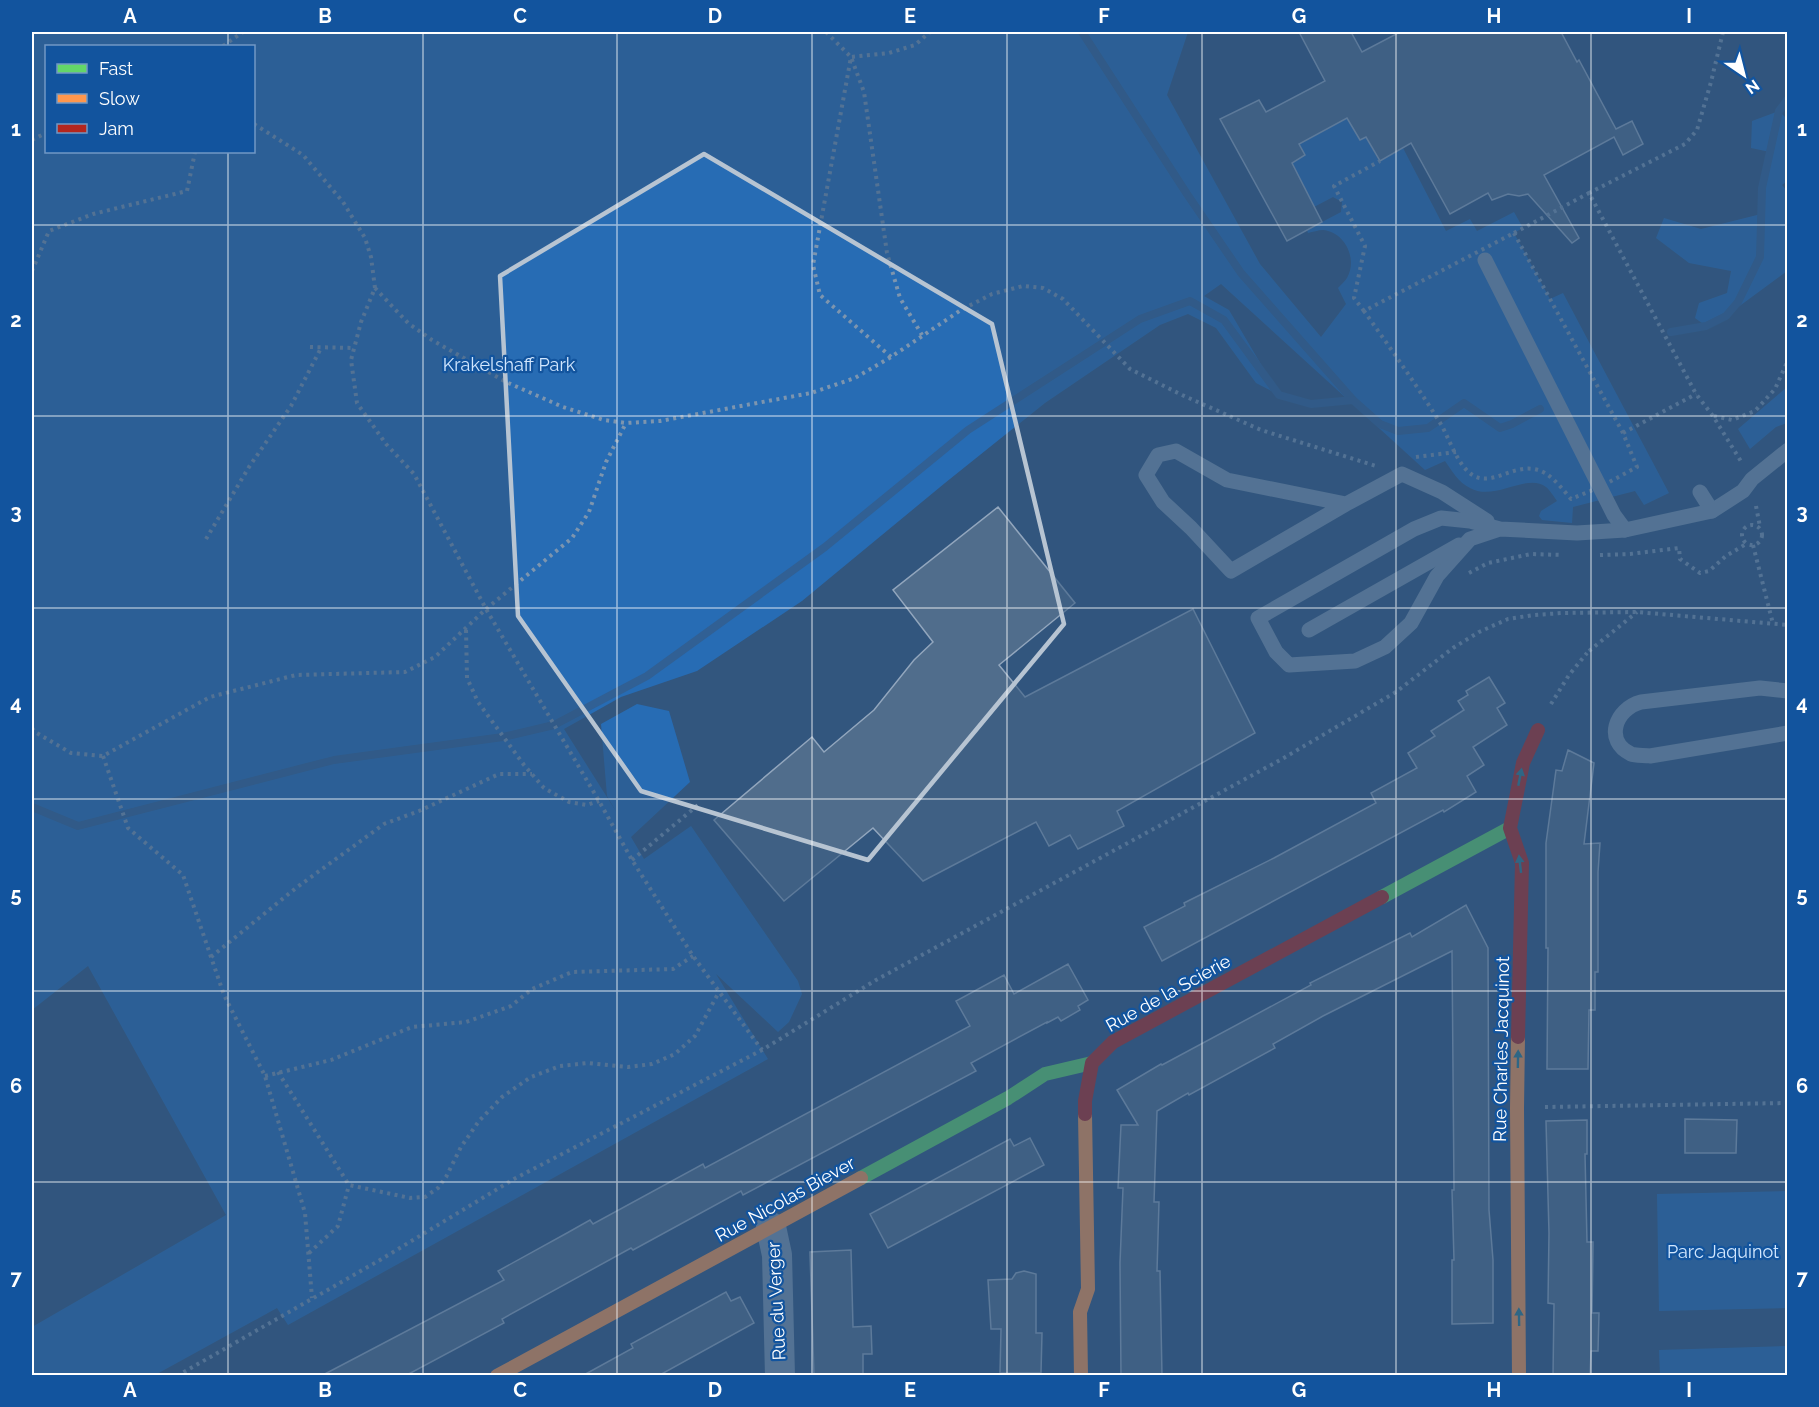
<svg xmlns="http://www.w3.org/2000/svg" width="1819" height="1407" viewBox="0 0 1819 1407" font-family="Raleway,sans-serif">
	<rect width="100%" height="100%" fill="#32567e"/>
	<g fill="#276cb4" fill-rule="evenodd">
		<path d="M32 32H1188L1167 95 1260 264 1321 337 1346 304 1338 288C1341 285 1345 281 1347 278 1358 259 1345 232 1323 230 1318 230 1313 232 1308 233L1307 230 1341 212 1342 202 1333 197 1314 207 1292 163 1305 155 1299 144 1347 118 1360 140 1366 137 1379 161 1403 148 1446 231 1470 219 1477 231 1514 212 1523 228 1514 233 1550 299 1563 293 1669 493 1644 505 1635 491 1573 507 1572 523 1542 520 1539 516 1541 511 1557 501C1554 497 1550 490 1546 487 1527 472 1495 502 1470 488 1458 482 1452 471 1445 461L1425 470 1221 284 1204 296 1229 310 1279 395 1256 383 1216 328 1188 314 1160 325 1045 403 945 483 802 601 697 671 621 697 564 729 617 813 607 796 601 724 637 704 669 711 690 782 631 837 644 859 691 826 798 981 802 994 789 1022 778 1032 716 974 768 1059 288 1325 277 1308 155 1375H32V1327L226 1215 88 966 32 1010ZM46 46H254V152H46Z"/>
		<path d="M1779 111 1787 119V181L1782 185 1787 191V271L1726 316 1706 326 1695 318 1699 303 1727 293 1731 271 1689 263 1656 238 1664 218 1701 229 1761 214 1762 188 1770 152 1751 148 1752 121Z"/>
		<path d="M1787 387V423L1776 427 1750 449 1738 429Z"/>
		<path d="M1787 1191V1308L1659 1311 1657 1194Z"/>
		<path d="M1787 1346V1375H1660L1659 1350Z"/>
	</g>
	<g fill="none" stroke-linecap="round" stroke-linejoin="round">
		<g stroke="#316094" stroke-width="8">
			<path d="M1082 32 1187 194 1241 273 1353 400"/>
			<path d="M1671 332 1706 326 1726 316 1738 302 1760 257 1762 188 1779 111 1788 99"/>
			<path d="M32 807 78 826 334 760 503 737 554 725 647 676 825 547 968 430 1140 319 1190 301 1224 320 1279 395 1311 404 1353 400 1380 424 1398 431 1428 428 1464 403 1500 428 1512 424 1540 409"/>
		</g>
	</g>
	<g fill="#506d8c" stroke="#92a6bd" stroke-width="1.5">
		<path d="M1299 32H1351L1362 52 1400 32H1561L1577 62 1579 60 1616 129 1632 121 1643 144 1623 155 1614 137 1544 175 1579 238 1572 243 1528 194 1519 196 1508 194 1492 200 1488 193 1450 214 1411 143 1380 161 1366 137 1360 140 1347 118 1299 144 1305 155 1292 163 1322 222 1287 241 1220 119 1259 100 1266 112 1325 81Z"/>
		<path d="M998 507 1075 603 999 665 1025 697 1193 609 1255 733 1117 811 1124 826 1078 849 1070 835 1049 846 1036 822 923 881 873 828 784 901 714 820 812 737 824 752 874 710 914 660 933 642 893 590Z"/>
		<path d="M1489 677 1505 703 1497 708 1507 725 1473 747 1484 765 1467 776 1476 792 1444 812 1443 810 1162 961 1144 927 1185 906 1184 903 1274 858 1376 803 1371 793 1417 768 1408 753 1435 736 1431 731 1464 710 1458 701 1468 695 1466 691Z"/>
		<path d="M1568 750 1594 763 1584 844 1600 843 1598 872V972H1595V1010H1589L1588 1069H1547L1548 948H1546V843L1556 770 1562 771Z"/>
		<path d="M1466 905 1488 948 1489 1210 1493 1260V1323L1452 1324V1260H1454L1452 1190H1454L1452 951 1323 1016 1273 1044 1275 1048 1189 1095 1188 1093 1157 1111 1154 1202H1159L1157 1271H1160L1162 1376H1121L1120 1263 1123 1188H1118L1121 1125H1138L1117 1090 1161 1064 1162 1065 1311 985 1310 983 1410 933 1412 937Z"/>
		<path d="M1068 964 1088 1000 1078 1006 1080 1010 1061 1021 1058 1017 1047 1023V1022L971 1063 976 1071 743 1195 741 1191 633 1250 631 1248 502 1319 504 1323 405 1376H321L504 1280 498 1271 567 1233 590 1220 593 1224 703 1164 705 1168 970 1026 956 1001 1004 975 1014 994Z"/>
		<path d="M1685 1119 1737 1120 1736 1153H1685Z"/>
		<path d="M1587 1120V1154H1585L1587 1242H1593L1592 1313H1599L1598 1351H1591L1590 1376H1553L1554 1304 1548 1303 1549 1233 1546 1121Z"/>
		<path d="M1030 1138 1044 1165 888 1248 870 1214 1010 1139 1014 1146Z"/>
		<path d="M851 1250 853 1327 871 1326 872 1354H863V1376H814L810 1252Z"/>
		<path d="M1024 1271 1036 1274V1333H1042L1041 1373H1000L1001 1329H991L988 1280 1012 1279 1016 1273Z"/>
		<path d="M726 1292 731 1301 740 1297 754 1323 658 1376H582L633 1348 631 1344Z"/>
	</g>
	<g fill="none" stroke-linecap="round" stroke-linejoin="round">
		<g stroke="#7d95af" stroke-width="4" stroke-dasharray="3 4.5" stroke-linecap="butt">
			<path d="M826 32 851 57 864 92 887 253 900 298 922 335"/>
			<path d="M1723 32 1711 82 1697 130 1685 144 1589 193 1696 394 1713 416 1742 463"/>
			<path d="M223 46 243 32"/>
			<path d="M254 124 303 155 343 202 365 238 371 257 375 288 361 322 351 360 357 403 386 444 414 474 486 609 599 801 632 860 693 956 762 1050"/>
			<path d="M32 140 46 133"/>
			<path d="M1514 233 1623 433 1637 467 1600 487 1571 499C1564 491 1555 479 1545 473 1518 458 1496 487 1474 476 1459 468 1450 441 1442 426 1418 387 1391 349 1364 311Z"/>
			<path d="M1514 233 1589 193"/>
			<path d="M32 271 49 231 93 214 187 191 195 152"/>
			<path d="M375 288 408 323 432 340 506 382 563 407 604 420 626 423 660 421 811 393 855 378 891 357 961 310 992 294 1023 286 1043 288 1063 299 1130 369 1182 395 1261 430 1376 466"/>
			<path d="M1364 311 1354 298 1365 246 1334 186 1380 161"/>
			<path d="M310 347 354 348"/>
			<path d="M891 357 820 295 813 265 851 57 889 53 915 45 930 32"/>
			<path d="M1714 416 1732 420 1755 411 1775 389 1788 360"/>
			<path d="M1623 433 1696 394"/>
			<path d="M1416 457 1456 452"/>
			<path d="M1756 506 1760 527"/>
			<circle cx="1752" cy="535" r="10"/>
			<path d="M206 539 249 467 291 406 321 348"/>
			<path d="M1753 545 1773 624"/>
			<path d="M1600 555 1630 554 1679 548 1680 559 1700 573 1709 571 1726 556 1746 544"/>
			<path d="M1469 573 1488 563 1531 554 1563 555"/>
			<path d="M466 630 467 678 478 702 524 765 544 788 569 802 587 805 599 801"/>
			<path d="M1589 651 1637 612"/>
			<path d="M1551 704 1569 675 1587 653"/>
			<path d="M32 728 35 732 71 753 103 756 210 697 296 675 405 672 435 657 486 609 572 538 589 512 606 462 626 423"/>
			<path d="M103 756 128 828 183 875 224 995 265 1076 305 1213 312 1298"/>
			<path d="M632 860 698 805"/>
			<path d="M211 957 296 888 384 824 419 811 499 774H532"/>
			<path d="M278 1072 349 1185 410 1198 425 1197 438 1188 446 1177 461 1147 479 1121 502 1097 531 1077 560 1066 588 1063 628 1067 652 1064 675 1054 695 1036 719 992"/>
			<path d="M265 1076 331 1060 412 1027 466 1022 511 1006 532 989 572 972 673 969 693 956"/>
			<path d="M1545 1107 1788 1103"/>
			<path d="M309 1253 338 1226 349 1185"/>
			<path d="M177 1376 380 1260 514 1179 762 1050 876 980 1282 759 1396 692 1453 648 1479 632 1508 619 1534 615 1562 613 1637 612 1788 625"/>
		</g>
		<g stroke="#7d95af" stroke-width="15">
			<path d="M1485 260 1614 515 1625 530"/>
			<path d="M1700 492 1712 511 1743 491 1752 479 1788 450"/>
			<path d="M1346 504 1227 480 1176 451 1158 455 1146 475 1163 502 1191 528 1231 571 1346 504 1402 474 1442 492 1487 521"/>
			<path d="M1500 529 1470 539 1437 576 1411 623 1385 647 1355 661 1289 665 1276 652 1258 618 1414 529 1441 518 1470 521 1500 529 1577 533 1625 530 1712 511"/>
			<path d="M1309 630 1459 545"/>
			<path d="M1788 691 1760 688 1641 702C1615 709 1604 741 1631 754 1636 756 1645 755 1650 756L1788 733"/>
		</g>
		<path stroke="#7d95af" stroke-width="30" d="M771 1227 777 1255 780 1376"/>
		<g stroke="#63d668" stroke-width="14">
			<path d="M1382 897 1510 828"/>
			<path d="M861 1178 1008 1098 1045 1074 1092 1063"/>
		</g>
		<g stroke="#ff974d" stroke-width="14">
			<path d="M1518 1037 1517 1108 1519 1376"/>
			<path d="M497 1376 861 1178"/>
			<path d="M1081 1376 1080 1312 1088 1289 1085 1114"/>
		</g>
		<g stroke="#b3261e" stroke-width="14">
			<path d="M1518 1037 1522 863 1510 828 1523 763 1538 730"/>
			<path d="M1085 1114V1101L1092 1063 1113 1042 1382 897"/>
		</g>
	</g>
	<defs><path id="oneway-solid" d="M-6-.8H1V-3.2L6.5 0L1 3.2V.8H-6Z" transform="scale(1.5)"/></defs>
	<g fill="#2a7b8e">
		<use href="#oneway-solid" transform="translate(1520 777) rotate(-79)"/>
		<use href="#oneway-solid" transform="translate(1520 864) rotate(-97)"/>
		<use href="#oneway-solid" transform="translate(1518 1059) rotate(-89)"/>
		<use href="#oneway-solid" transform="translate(1519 1317) rotate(-91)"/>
	</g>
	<path d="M0 0H1819V1407H0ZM704 154 992 324 1064 624 868 860 641 791 518 616 500 276Z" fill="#32567e" fill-opacity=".55" fill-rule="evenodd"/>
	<path fill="none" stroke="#b7c4d2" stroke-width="4.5" stroke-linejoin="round" d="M704 154 992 324 1064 624 868 860 641 791 518 616 500 276Z"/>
	<path fill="none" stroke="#fff" stroke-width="1.5" stroke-opacity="0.55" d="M228 32V46M423 32V1376M617 32V1376M812 32V1376M1007 32V1376M1202 32V1376M1396 32V1376M1591 32V1376M228 152V1376M32 225H1788M32 416H1788M32 608H1788M32 799H1788M32 991H1788M32 1182H1788"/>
	<g text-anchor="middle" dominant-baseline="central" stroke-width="4.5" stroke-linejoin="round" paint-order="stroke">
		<g font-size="18" fill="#d2e7fe" stroke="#12549e">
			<text x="509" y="364">Krakelshaff Park</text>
			<text x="1723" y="1251">Parc Jaquinot</text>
		</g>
		<g font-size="18" fill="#fff" stroke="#12549e">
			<text transform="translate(1168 993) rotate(-29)">Rue de la Scierie</text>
			<text transform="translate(1501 1049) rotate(-89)">Rue Charles Jacquinot</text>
			<text transform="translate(785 1199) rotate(-29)">Rue Nicolas Biever</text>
			<text transform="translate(776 1301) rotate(-93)">Rue du Verger</text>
		</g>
	</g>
	<rect width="1819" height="1407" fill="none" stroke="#12549e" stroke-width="66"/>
	<rect x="45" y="45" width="210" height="108" fill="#12549e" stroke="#7198c5" stroke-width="1.5"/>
	<rect x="57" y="64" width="30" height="9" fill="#63d668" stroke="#7198c5" stroke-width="1.5"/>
	<text x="99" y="75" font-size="18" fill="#ffffff">Fast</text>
	<rect x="57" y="94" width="30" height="9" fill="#ff974d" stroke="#7198c5" stroke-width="1.5"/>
	<text x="99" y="105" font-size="18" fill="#ffffff">Slow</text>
	<rect x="57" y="124" width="30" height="9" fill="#b3261e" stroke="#7198c5" stroke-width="1.5"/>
	<text x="99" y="135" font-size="18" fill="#ffffff">Jam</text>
	<g transform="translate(1744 75) rotate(145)" stroke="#12549e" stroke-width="4.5" paint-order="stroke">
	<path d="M0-4.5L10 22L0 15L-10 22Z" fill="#ffffff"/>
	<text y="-9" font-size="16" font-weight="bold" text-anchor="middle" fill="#ffffff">N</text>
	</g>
	<rect x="33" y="33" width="1753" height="1341" fill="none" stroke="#fff" stroke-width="2"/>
	<g font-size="20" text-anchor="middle" font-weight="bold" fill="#fff">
		<text x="130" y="23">A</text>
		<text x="325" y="23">B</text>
		<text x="520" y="23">C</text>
		<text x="715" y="23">D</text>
		<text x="910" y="23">E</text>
		<text x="1104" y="23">F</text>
		<text x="1299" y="23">G</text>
		<text x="1494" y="23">H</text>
		<text x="1689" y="23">I</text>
		<text x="16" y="136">1</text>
		<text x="1802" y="136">1</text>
		<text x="16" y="327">2</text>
		<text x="1802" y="327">2</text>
		<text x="16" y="519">3</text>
		<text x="1802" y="519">3</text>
		<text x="16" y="710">4</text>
		<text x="1802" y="710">4</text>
		<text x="16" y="902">5</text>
		<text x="1802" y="902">5</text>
		<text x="16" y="1093">6</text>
		<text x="1802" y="1093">6</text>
		<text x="16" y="1285">7</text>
		<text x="1802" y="1285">7</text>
		<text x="130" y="1397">A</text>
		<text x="325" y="1397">B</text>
		<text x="520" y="1397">C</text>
		<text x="715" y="1397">D</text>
		<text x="910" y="1397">E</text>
		<text x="1104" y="1397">F</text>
		<text x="1299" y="1397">G</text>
		<text x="1494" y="1397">H</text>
		<text x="1689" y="1397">I</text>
	</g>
</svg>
